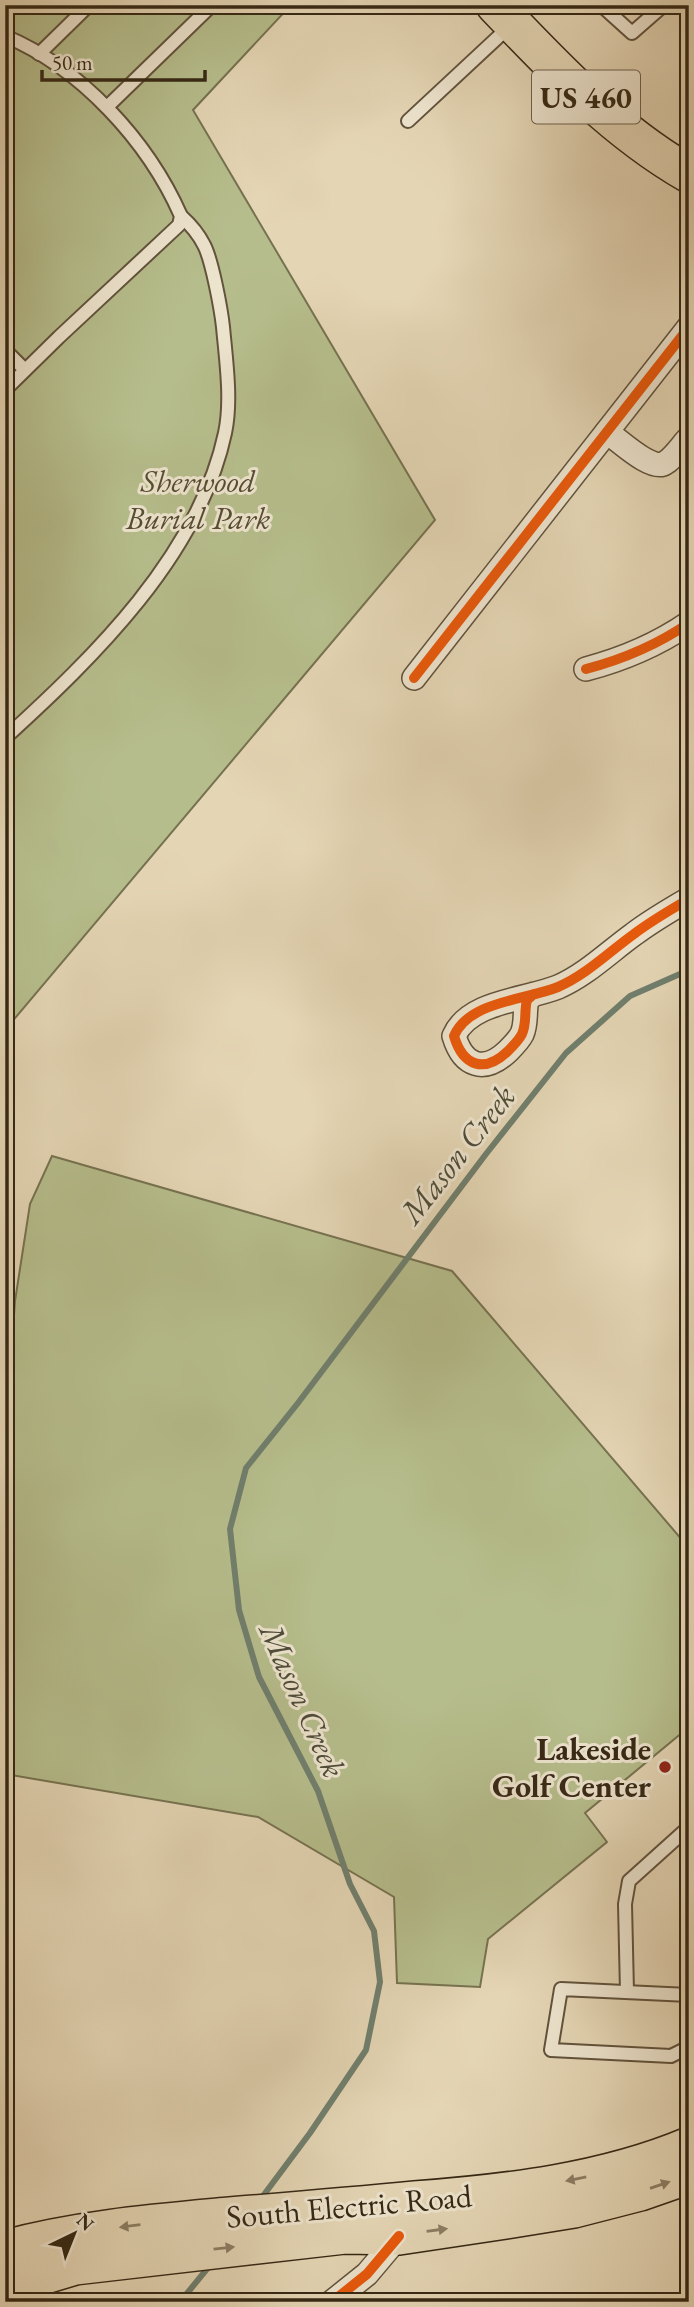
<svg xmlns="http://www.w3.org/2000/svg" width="694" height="2307" viewBox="0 0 694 2307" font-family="'EB Garamond',serif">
	<rect width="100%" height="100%" fill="#e4d5b4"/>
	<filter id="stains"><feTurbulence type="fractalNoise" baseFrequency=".00286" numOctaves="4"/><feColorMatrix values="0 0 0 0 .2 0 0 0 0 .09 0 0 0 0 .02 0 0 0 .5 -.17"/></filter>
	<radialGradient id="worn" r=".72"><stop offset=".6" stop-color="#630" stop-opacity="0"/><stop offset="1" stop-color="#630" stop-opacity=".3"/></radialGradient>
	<g fill="#b6bd8c" stroke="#767250" stroke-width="2">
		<path d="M5 5H291L193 110 435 520 5 1030Z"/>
		<path d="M52 1156 452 1271 689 1548V1727L585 1813 607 1842 488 1939 480 1987 397 1983 394 1897 258 1817 5 1774V1441L15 1301 30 1204Z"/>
	</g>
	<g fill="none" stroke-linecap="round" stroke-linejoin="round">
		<g stroke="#707f6d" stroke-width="6">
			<path d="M260 2200 310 2133 366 2050 380 1982 374 1931 350 1884 318 1791 259 1677 239 1610 230 1529 246 1468 298 1403 486 1154 566 1053 630 996 689 970"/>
			<path d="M180 2302 211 2264"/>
		</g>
		<g stroke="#62533d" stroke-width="16">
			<g id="lane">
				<path d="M601 5 632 33 664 5"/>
				<path d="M5 36C81 68 148 141 181 216L179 225 59 337 5 390"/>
				<path d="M39 54 89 5"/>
				<path d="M107 107 212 5"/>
				<path d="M408 121 510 26"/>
				<path d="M5 350 25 370"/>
				<path d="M5 738C94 657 199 555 225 433 232 401 226 360 223 327 221 309 212 260 204 245 198 233 191 225 181 216"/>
				<path d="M627 1992 625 1904 629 1881 689 1827"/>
				<path d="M689 1995 561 1989 551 2050 671 2056 689 2047"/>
			</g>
		</g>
		<g stroke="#62533d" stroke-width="26">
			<g id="street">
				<path d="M607 432C619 440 652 472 665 463 674 458 682 445 689 438"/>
				<path d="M586 669C624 659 657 645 689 623"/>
				<path d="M414 678 689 327"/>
				<path d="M534 994 527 1000C524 1011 527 1023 522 1034 519 1040 513 1046 508 1051 484 1074 463 1066 454 1036 469 1001 526 1000 558 987 586 975 609 952 634 934 651 921 670 910 689 899"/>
				<path d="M332 2302 367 2274 399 2236"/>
			</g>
		</g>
		<g stroke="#362815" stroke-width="40">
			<g id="primary">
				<path d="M495 5C554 67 614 131 689 174"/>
				<path d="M5 2249C79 2229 154 2223 230 2216 292 2211 353 2206 415 2200 507 2193 603 2182 689 2146"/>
				<path d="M5 2287 75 2266 345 2235 399 2236 506 2220 574 2209 640 2192 689 2175"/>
			</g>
		</g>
		<use href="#lane" stroke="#ede4ce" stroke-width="12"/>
		<use href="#street" stroke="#ede4ce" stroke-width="23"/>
		<use href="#primary" stroke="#e4d5b4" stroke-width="37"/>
		<g stroke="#ede4ce" stroke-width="15">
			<g id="cycleway">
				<path d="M586 669C624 659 657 645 689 623"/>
				<path d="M414 678 689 327"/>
				<path d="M534 994 527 1000C524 1011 527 1023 522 1034 519 1040 513 1046 508 1051 484 1074 463 1066 454 1036 469 1001 526 1000 558 987 586 975 609 952 634 934 651 921 670 910 689 899"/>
				<path d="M332 2302 367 2274 399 2236"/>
			</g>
		</g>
		<use href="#cycleway" stroke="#e8590c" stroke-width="10"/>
	</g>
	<defs><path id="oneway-solid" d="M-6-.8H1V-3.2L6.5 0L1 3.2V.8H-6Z" transform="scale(1.75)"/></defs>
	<g fill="#8d7e64">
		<use href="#oneway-solid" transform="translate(576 2179) rotate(168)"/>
		<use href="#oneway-solid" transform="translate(660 2185) rotate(-19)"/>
		<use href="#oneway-solid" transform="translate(130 2226) rotate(173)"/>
		<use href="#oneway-solid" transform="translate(437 2230) rotate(-8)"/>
		<use href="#oneway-solid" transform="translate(224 2248) rotate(-6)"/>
	</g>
	<circle fill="#8f2418" stroke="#ede4ce" stroke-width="2.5" cx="665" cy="1767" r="7"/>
	<g text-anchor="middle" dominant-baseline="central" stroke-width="6" stroke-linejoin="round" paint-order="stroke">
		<rect fill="#ede4ce" stroke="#6d604c" stroke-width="2" x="532" y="70.5" width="108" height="53" rx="5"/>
		<g font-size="30" font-weight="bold" fill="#362815">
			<text x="586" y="97">US 460</text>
		</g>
		<g font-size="32" font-style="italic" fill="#564d33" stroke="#ede4ce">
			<text x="198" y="481">Sherwood<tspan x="198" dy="37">Burial Park</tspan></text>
		</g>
		<g font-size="32" font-weight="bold" fill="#362815" stroke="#ede4ce" text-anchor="end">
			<text x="651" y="1749">Lakeside<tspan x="651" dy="37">Golf Center</tspan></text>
		</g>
		<g font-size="32" fill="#362815" stroke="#ede4ce">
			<text transform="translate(349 2206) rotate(-5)">South Electric Road</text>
		</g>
		<g font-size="33" font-style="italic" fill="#4e4c3a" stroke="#ede4ce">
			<text transform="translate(457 1154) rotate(-52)">Mason Creek</text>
			<text transform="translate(303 1700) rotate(66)">Mason Creek</text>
		</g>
	</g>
	<rect width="694" height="2307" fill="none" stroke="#e4d5b4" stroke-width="28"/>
	<rect x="7" y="7" width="680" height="2293" fill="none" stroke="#362815" stroke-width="3.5"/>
	<rect x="14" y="14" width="666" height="2279" fill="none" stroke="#362815" stroke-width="2"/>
	<g transform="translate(74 2234) rotate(43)" stroke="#ede4ce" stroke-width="5" paint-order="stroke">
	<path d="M0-5L12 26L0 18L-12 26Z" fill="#362815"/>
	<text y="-10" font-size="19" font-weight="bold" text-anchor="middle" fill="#362815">N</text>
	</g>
	<path d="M42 70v10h163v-10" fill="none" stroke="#362815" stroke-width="3.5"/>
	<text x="52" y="70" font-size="21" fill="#362815" stroke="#ede4ce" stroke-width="5" paint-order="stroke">50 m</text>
	<rect width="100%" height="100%" filter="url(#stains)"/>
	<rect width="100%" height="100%" fill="url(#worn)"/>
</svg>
